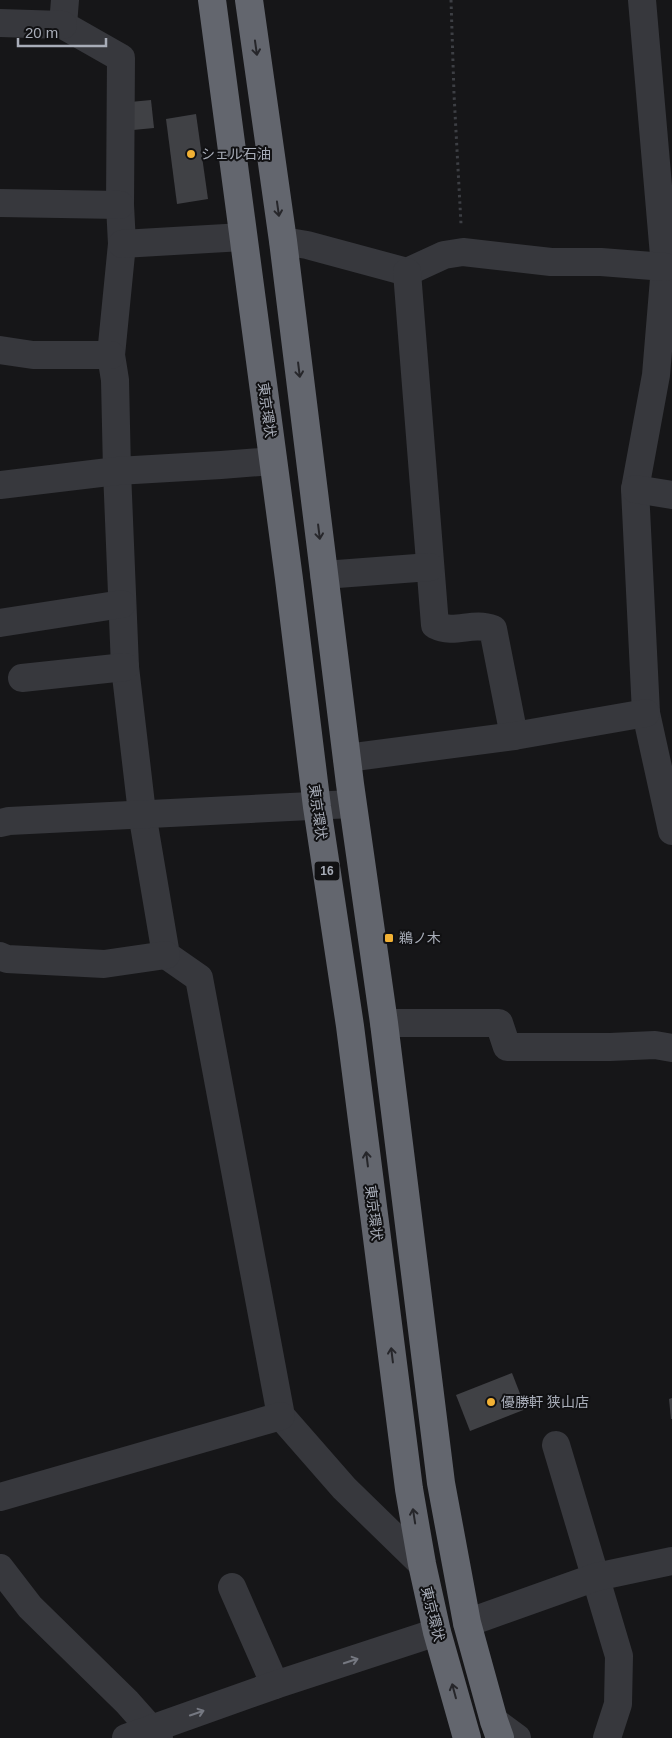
<svg xmlns="http://www.w3.org/2000/svg" width="672" height="1738" viewBox="0 0 672 1738" font-family="Arial,'Noto Sans JP',sans-serif">
	<rect width="100%" height="100%" fill="#161618"/>
	<g fill="#404145">
		<path d="M151 100 154 128 133 130 130 102Z"/>
		<path d="M196 114 208 199 177 204 166 119Z"/>
		<path d="M512 1373 526 1409 470 1431 456 1395Z"/>
		<path d="M672 1398V1419H671L669 1399Z"/>
	</g>
	<g fill="none" stroke-linecap="round" stroke-linejoin="round">
		<path stroke="#3d3f44" stroke-width="3" stroke-dasharray="2.5 4" stroke-linecap="butt" d="M451 0 454 94 461 224"/>
		<g stroke="#37383d" stroke-width="28">
			<path d="M65 0 63 25 121 58 120 205 122 244 111 355 115 380 117 471 125 667 142 813 166 955 199 978 281 1416 344 1488 422 1564"/>
			<path d="M642 0 665 267 656 375 635 489 646 713 672 831"/>
			<path d="M0 23 63 25"/>
			<path d="M0 203 120 205"/>
			<path d="M283 241 307 245 407 272 444 255 463 252 551 262H601L665 267"/>
			<path d="M122 244 243 237"/>
			<path d="M407 272 435 625C455 635 472 621 493 629L514 736"/>
			<path d="M0 350 33 355H111"/>
			<path d="M0 485 117 471 221 465 273 461"/>
			<path d="M635 489 672 495"/>
			<path d="M324 575 430 567"/>
			<path d="M0 623 122 604"/>
			<path d="M22 678 125 667"/>
			<path d="M347 758 514 736 646 713"/>
			<path d="M0 823 9 821 352 804"/>
			<path d="M0 956 7 959 104 964 166 955"/>
			<path d="M384 1023H499L507 1047H610L655 1045 672 1048"/>
			<path d="M556 1445 619 1656 618 1704 607 1738"/>
			<path d="M0 1497 281 1416"/>
			<path d="M0 1568 30 1607 127 1702 159 1738"/>
			<path d="M232 1587 275 1685"/>
			<path d="M467 1623 596 1577 672 1561"/>
			<path d="M494 1721 517 1738"/>
			<path d="M126 1738 275 1685 437 1632"/>
		</g>
		<g stroke="#63666e" stroke-width="28">
			<path d="M212 0 289 579 317 807 350 1026 409 1489 422 1564 437 1632 467 1738"/>
			<path d="M249 0 283 241 350 784 384 1023 441 1483 467 1623 494 1721 500 1738"/>
		</g>
	</g>
	<defs><path id="oneway-shaft" d="M-6 0H5M1.5-3L5.5 0L1.5 3" fill="none" stroke-width="1.6" stroke-linecap="round" stroke-linejoin="round" transform="scale(1.25)"/></defs>
	<g stroke="#26262a">
		<use href="#oneway-shaft" transform="translate(256 48) rotate(82)"/>
		<use href="#oneway-shaft" transform="translate(278 209) rotate(82)"/>
		<use href="#oneway-shaft" transform="translate(299 370) rotate(83)"/>
		<use href="#oneway-shaft" transform="translate(319 532) rotate(83)"/>
		<use href="#oneway-shaft" transform="translate(367 1159) rotate(-97)"/>
		<use href="#oneway-shaft" transform="translate(392 1355) rotate(-97)"/>
		<use href="#oneway-shaft" transform="translate(414 1516) rotate(-99)"/>
		<use href="#oneway-shaft" transform="translate(454 1691) rotate(-105)"/>
	</g>
	<g stroke="#757881">
		<use href="#oneway-shaft" transform="translate(351 1661) rotate(-18)"/>
		<use href="#oneway-shaft" transform="translate(197 1713) rotate(-19)"/>
	</g>
	<g fill="#f2b134" stroke="#111113" stroke-width="2">
		<circle cx="191" cy="154" r="5"/>
		<rect x="384" y="933" width="10" height="10" rx="2.5"/>
		<circle cx="491" cy="1402" r="5"/>
	</g>
	<g text-anchor="middle" dominant-baseline="central" stroke-width="4" stroke-linejoin="round" paint-order="stroke">
		<rect fill="#111113" stroke="#7b7e86" stroke-width="1" x="314.5" y="861.5" width="25" height="19" rx="4"/>
		<g font-size="12" font-weight="bold" fill="#a8adb8">
			<text x="327" y="871">16</text>
		</g>
		<g font-size="14" fill="#a8adb8" stroke="#111113" text-anchor="start">
			<text x="201" y="154">シェル石油</text>
			<text x="399" y="938">鵜ノ木</text>
			<text x="501" y="1402">優勝軒 狭山店</text>
		</g>
		<g font-size="14" fill="#a8adb8" stroke="#111113">
			<text transform="translate(267 410) rotate(82)">東京環状</text>
			<text transform="translate(318 812) rotate(82)">東京環状</text>
			<text transform="translate(374 1213) rotate(83)">東京環状</text>
			<text transform="translate(433 1614) rotate(76)">東京環状</text>
		</g>
	</g>
	<path d="M18 38v8h88v-8" fill="none" stroke="#a8adb8" stroke-width="2.5"/>
	<text x="25" y="38" font-size="15" fill="#a8adb8" stroke="#111113" stroke-width="4" paint-order="stroke">20 m</text>
</svg>
